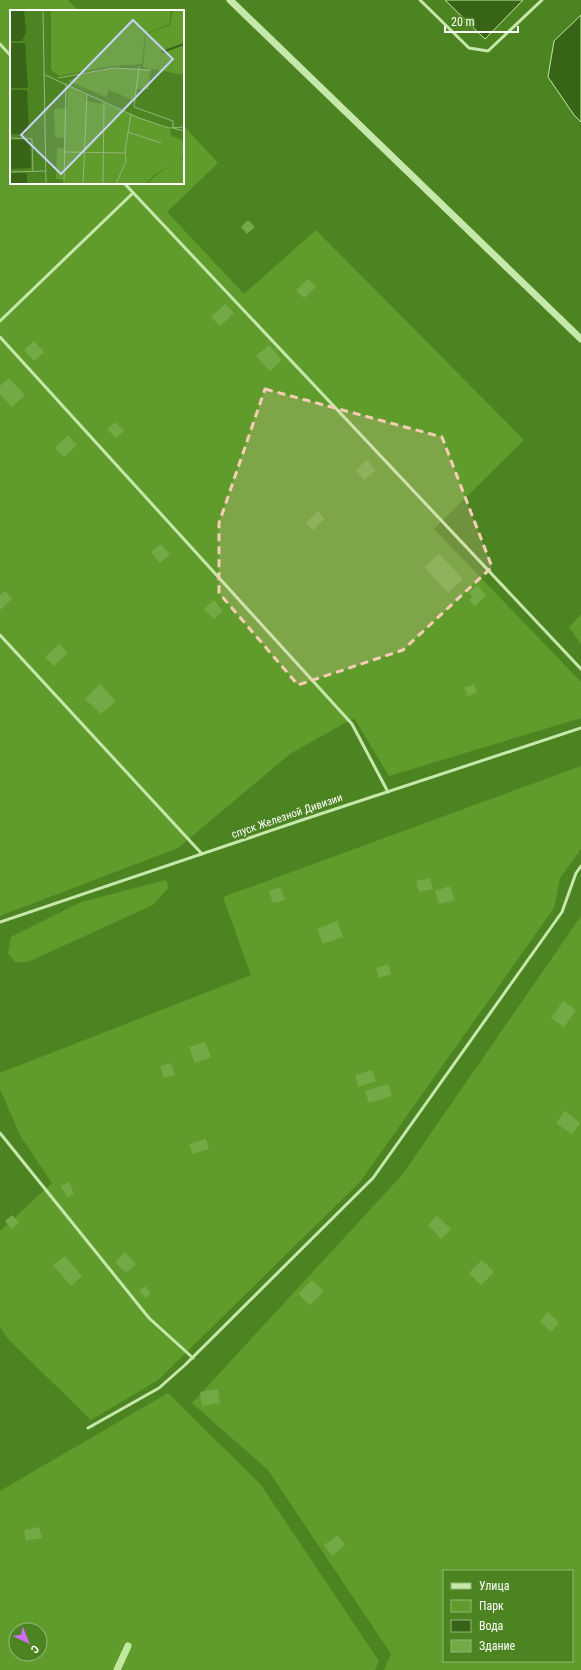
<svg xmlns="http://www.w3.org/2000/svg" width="581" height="1670" viewBox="0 0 581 1670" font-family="'Roboto Condensed',sans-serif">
	<rect width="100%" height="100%" fill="#4d8422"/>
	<g fill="#5f9c2c" fill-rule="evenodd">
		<path d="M0 0H68L78 11H11V183H183V125L218 163 167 212 244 294 316 230 524 440 434 529 581 682V718L389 776 354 718 290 754 178 848 0 916Z"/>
		<path d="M581 614V644L569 627Z"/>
		<path d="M581 766V849L560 878 554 908 360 1182 158 1380 91 1420 8 1339 0 1327V1231L52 1183 20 1135 0 1089V1073L251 975 223 897Z"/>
		<path d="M166 880 169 887 153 905 28 962H15L8 953 11 937 81 902Z"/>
		<path d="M581 916V1670H384L391 1654 268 1470 192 1403 402 1175ZM444 1571H572V1661H444Z"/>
		<path d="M168 1393 261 1485 379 1661 375 1670H0V1491ZM16 1630H40V1654H16Z"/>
	</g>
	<g fill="#386418" stroke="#c2ea9f">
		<path d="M445 0H523L485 39Z"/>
		<path d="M581 15V122L574 115 548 77 554 41Z"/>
	</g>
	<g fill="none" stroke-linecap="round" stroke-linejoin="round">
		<path stroke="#c2ea9f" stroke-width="7" d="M117 1670 128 1646"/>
	</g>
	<g fill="#74aa46">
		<path d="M248 220 255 227 247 234 241 227Z"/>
		<path d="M308 279 316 287 304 298 296 290Z"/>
		<path d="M225 304 234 313 220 326 211 317Z"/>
		<path d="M34 341 44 352 34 361 24 350Z"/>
		<path d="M269 345 282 360 270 371 256 356Z"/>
		<path d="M9 378 25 395 12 407 0 394V386Z"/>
		<path d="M115 422 124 431 116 438 107 429Z"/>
		<path d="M68 435 77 445 64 457 55 448Z"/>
		<path d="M367 460 376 470 364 480 356 470Z"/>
		<path d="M318 511 325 519 313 530 306 523Z"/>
		<path d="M160 544 170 554 160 563 151 552Z"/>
		<path d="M439 554 463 579 448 593 424 567Z"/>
		<path d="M477 585 486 595 475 606 469 600 473 596 469 593Z"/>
		<path d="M5 591 12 599 0 610V595Z"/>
		<path d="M214 600 223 611 214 619 204 609Z"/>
		<path d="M59 644 68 653 54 666 45 657Z"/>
		<path d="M100 684 116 701 101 714 85 699Z"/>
		<path d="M474 684 477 692 468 696 464 688Z"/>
		<path d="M430 878 433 889 419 892 416 881Z"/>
		<path d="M450 886 455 900 439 904 435 891Z"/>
		<path d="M280 887 285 900 273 903 269 891Z"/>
		<path d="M337 921 343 937 323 944 317 929Z"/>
		<path d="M388 964 391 974 379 978 376 968Z"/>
		<path d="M563 1001 576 1010 564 1027 551 1018Z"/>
		<path d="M205 1042 211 1057 195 1063 189 1047Z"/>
		<path d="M171 1063 175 1075 164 1078 160 1066Z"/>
		<path d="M372 1070 376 1081 358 1087 355 1075Z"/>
		<path d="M388 1084 392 1096 369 1103 365 1091Z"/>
		<path d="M565 1111 580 1123 572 1134 556 1123Z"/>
		<path d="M206 1139 209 1149 193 1154 189 1144Z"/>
		<path d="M69 1182 74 1194 67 1197 61 1186Z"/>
		<path d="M12 1215 19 1223 12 1229 5 1221Z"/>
		<path d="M437 1216 451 1229 441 1239 428 1225Z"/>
		<path d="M125 1252 136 1264 126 1273 115 1262Z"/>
		<path d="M65 1256 82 1276 71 1286 53 1265Z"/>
		<path d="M482 1260 494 1272 481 1285 469 1273Z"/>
		<path d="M312 1280 324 1291 310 1305 298 1294Z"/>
		<path d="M145 1286 151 1294 145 1298 139 1290Z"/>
		<path d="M548 1312 559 1323 551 1332 540 1321Z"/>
		<path d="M218 1389 220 1403 202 1406 200 1392Z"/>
		<path d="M39 1527 42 1538 26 1541 24 1530Z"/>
		<path d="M338 1535 345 1545 332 1556 324 1545Z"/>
	</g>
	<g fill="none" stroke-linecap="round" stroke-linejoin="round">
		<g stroke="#c7e8ab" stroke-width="3">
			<path d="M420 0 469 48 488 51 542 0"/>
			<path d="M0 44 11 56"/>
			<path d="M124 183 581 669"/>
			<path d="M0 321 133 193"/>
			<path d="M0 337 352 724 388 792"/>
			<path d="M0 635 202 854"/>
			<path d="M0 922 305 819 581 728"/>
			<path d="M0 1133 149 1318 193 1358"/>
			<path d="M88 1428 159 1388 185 1365 373 1178 562 912 576 873 581 866"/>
		</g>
		<path stroke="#c7e8ab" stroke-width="7" d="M230 0 581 339"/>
	</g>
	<path fill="#f8cdb6" fill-opacity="0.2" stroke="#f8cdb6" stroke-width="3" stroke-dasharray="8 5" stroke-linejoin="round" d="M265 389 442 437 492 567 403 650 298 685 219 593V523Z"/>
	<g text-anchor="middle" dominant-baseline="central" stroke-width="4" stroke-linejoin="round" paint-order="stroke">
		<g font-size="11" fill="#fff" stroke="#4d8422">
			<text transform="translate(287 816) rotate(-19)">спуск Железной Дивизии</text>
		</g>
	</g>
	<g transform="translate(10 10)">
		<rect width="174" height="174" fill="#4d8422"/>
		<path d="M41 0H161L159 14 135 24 132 54 102 56 49 66 41 60ZM163 0H174V65L133 57 136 24 160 15ZM105 58 140 60 139 79H127L123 90 99 80 96 87 58 71 74 64ZM58 75 76 85 75 91 96 94 160 119 161 126 174 131V148L145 164 135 174H55V170L46 169 47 138H54V128L45 127 44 99 57 98ZM170 150H174V174H137L147 164Z" fill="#5f9c2c"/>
		<path d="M0 0H14L16 22 12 31H0ZM0 33H15L18 78H0ZM0 80H17L19 118 16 124H0ZM20 129 21 158 0 159V130ZM0 163H17V174H0Z" fill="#386418"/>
		<path fill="none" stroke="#386418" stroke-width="2" d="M152 42 174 34"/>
		<path fill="none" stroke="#94b57a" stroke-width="1" d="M33 0 36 174M129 57 124 97 163 111V118L174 121M33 64 129 108 159 118 174 117M48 68 104 58 141 60M118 122 151 133M0 128 22 129 23 162M55 142 115 143M0 162 36 161M54 174 56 73M73 174 77 84M93 174 94 92M106 174 116 151 115 141 121 104"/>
		<path fill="#c6d3f5" fill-opacity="0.15" stroke="#c6d3f5" stroke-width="2" d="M123 10 163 49 51 164 11 125Z"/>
		<rect width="174" height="174" fill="none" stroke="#fff" stroke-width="2"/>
	</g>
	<rect x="443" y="1570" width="130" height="92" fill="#4d8422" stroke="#94b57a"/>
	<rect x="451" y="1583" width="20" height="6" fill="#c7e8ab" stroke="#94b57a"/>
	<text x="479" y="1590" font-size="12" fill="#ffffff">Улица</text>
	<rect x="451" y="1600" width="20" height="12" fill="#5f9c2c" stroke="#94b57a"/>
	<text x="479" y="1610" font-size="12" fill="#ffffff">Парк</text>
	<rect x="451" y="1620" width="20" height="12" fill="#386418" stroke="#94b57a"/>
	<text x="479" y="1630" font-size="12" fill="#ffffff">Вода</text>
	<rect x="451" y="1640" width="20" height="12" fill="#74aa46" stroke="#94b57a"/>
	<text x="479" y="1650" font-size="12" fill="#ffffff">Здание</text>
	<g transform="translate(28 1642) rotate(136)"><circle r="19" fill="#4d8422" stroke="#94b57a"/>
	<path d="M0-3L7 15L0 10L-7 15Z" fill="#cd6df4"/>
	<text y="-6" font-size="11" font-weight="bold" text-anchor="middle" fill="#ffffff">С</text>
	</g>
	<path d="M445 26v6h73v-6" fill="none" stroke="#ffffff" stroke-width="2"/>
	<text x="451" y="26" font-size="12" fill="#ffffff" stroke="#4d8422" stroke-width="3" paint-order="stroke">20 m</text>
</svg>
